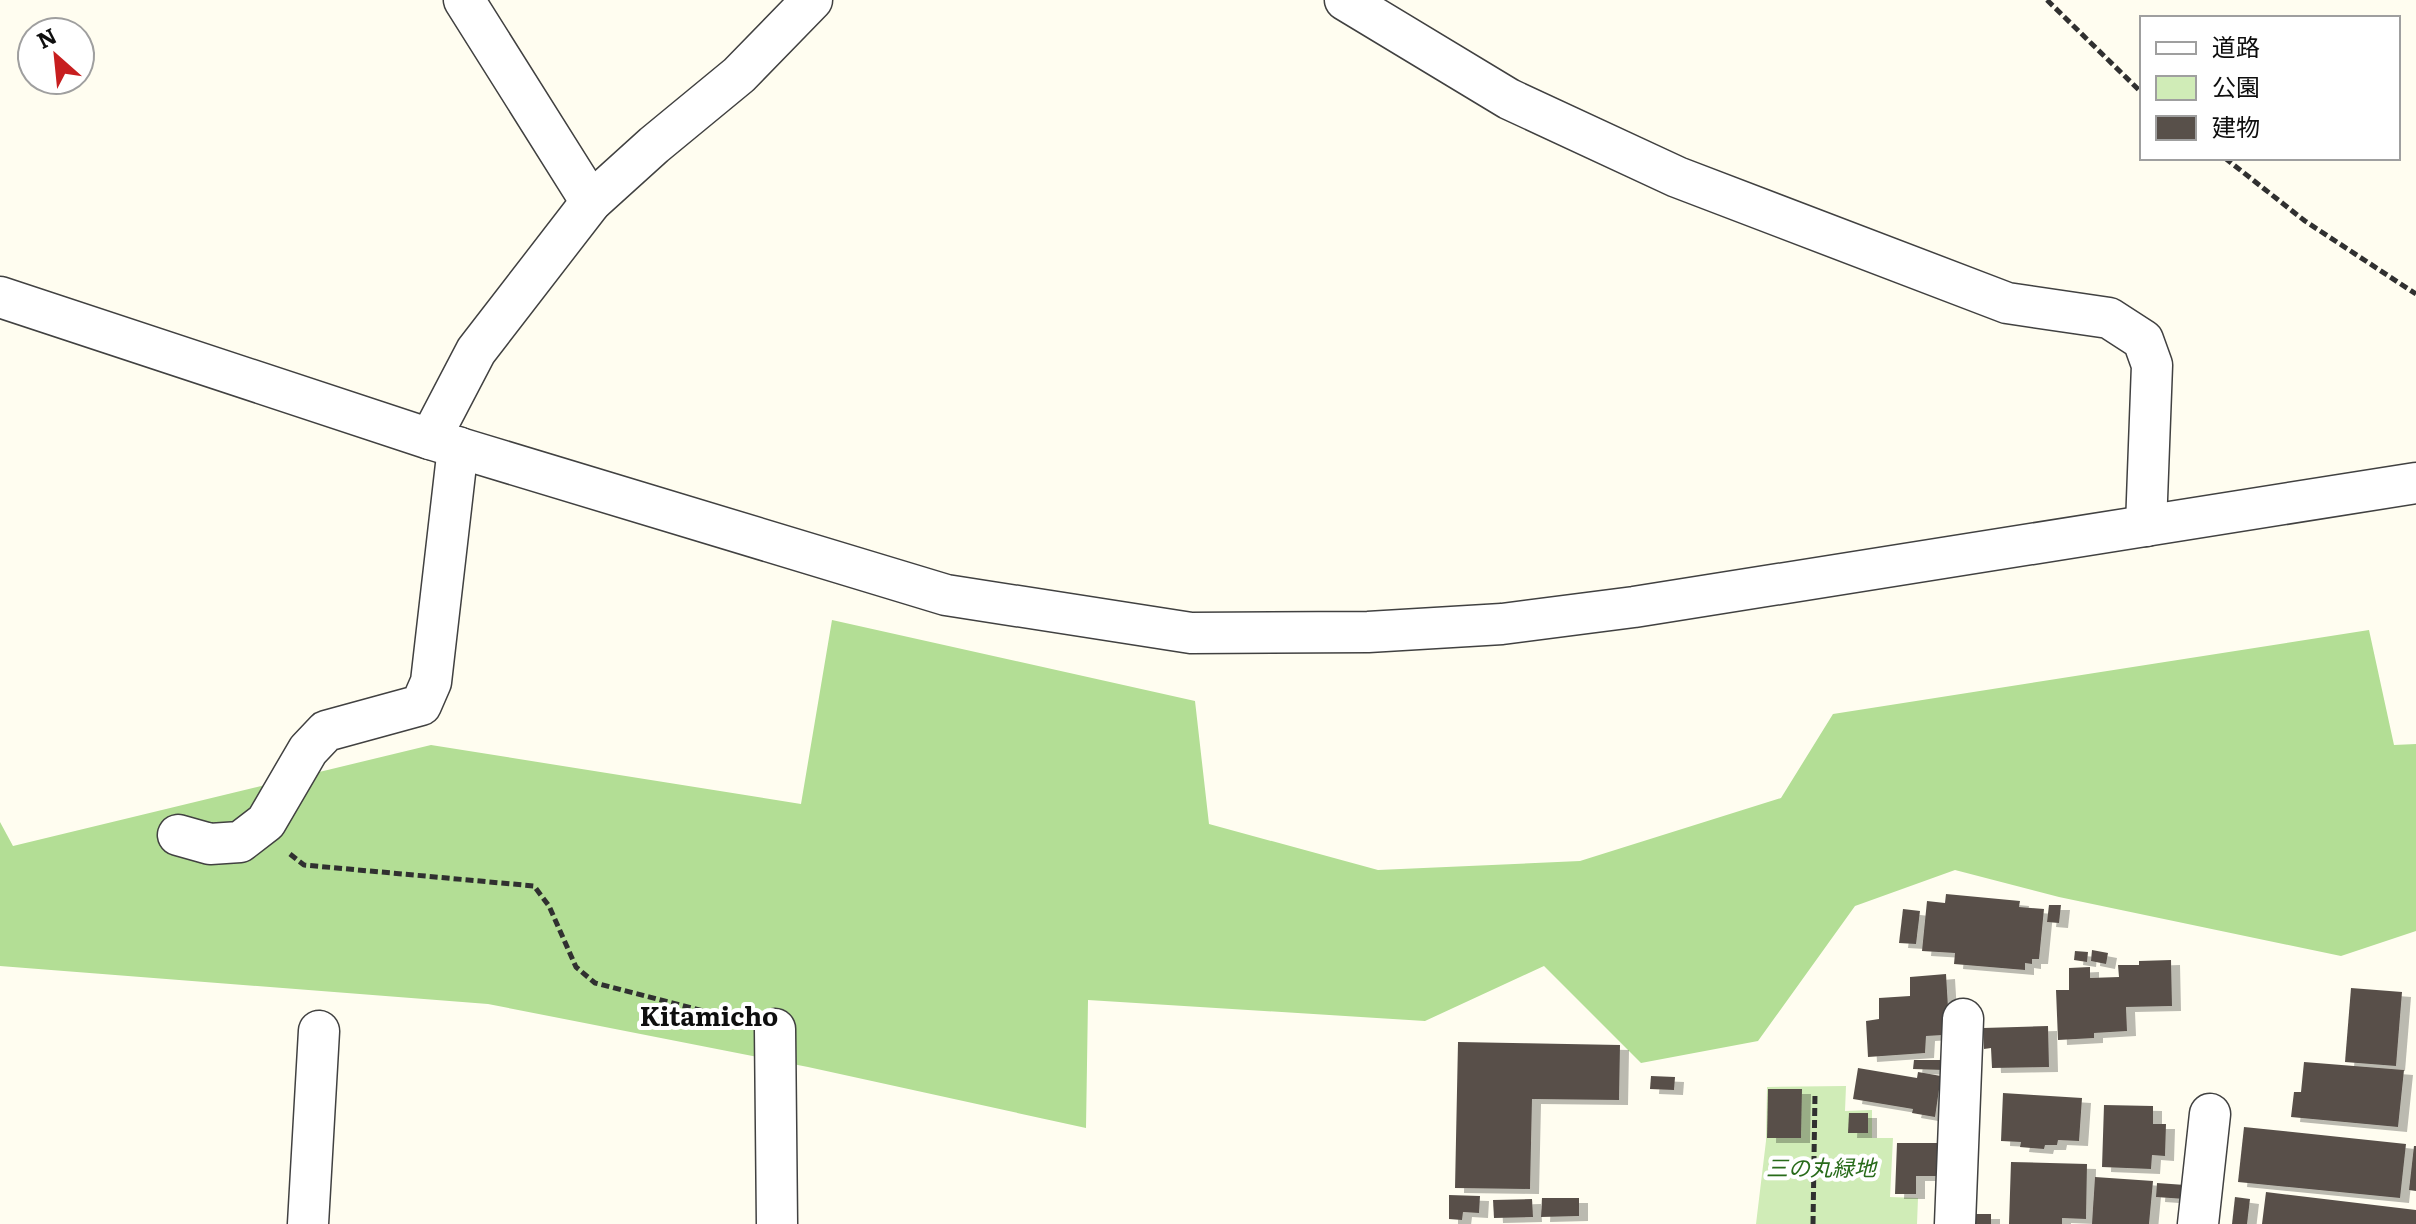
<svg xmlns="http://www.w3.org/2000/svg" width="2416" height="1224" viewBox="0 0 2416 1224" font-family="Literata,'Noto Sans JP',serif">
	<defs>
		<filter id="shadow"><feDropShadow dx="9" dy="5" stdDeviation="0" flood-color="#0004"/></filter>
	</defs>
	<rect width="100%" height="100%" fill="#fffdf0"/>
	<path fill="#d0ecb7" d="M1846 1086 1845 1111 1872 1110V1138H1893L1890 1197 1918 1198 1917 1224H1756L1766 1141 1767 1087Z"/>
	<path fill="#b3de95" d="M832 620 1195 701 1209 824 1378 870 1580 861 1781 798 1833 714 2369 630 2394 745 2416 744V931L2341 956 2059 897 1955 870 1855 906 1758 1041 1641 1063 1544 966 1425 1021 1088 1000 1086 1128 808 1067 488 1004 0 966V822L13 846 431 745 801 804Z"/>
	<g fill="#58504a" filter="url(#shadow)">
		<path d="M1946 894 2020 901 2019 907 2044 909 2039 959H2032V964L2025 963V970L1954 964 1955 953 1922 951 1927 901 1945 903Z"/>
		<path d="M2049 905H2061L2059 923 2047 922Z"/>
		<path d="M1903 909 1920 911 1916 944 1899 943Z"/>
		<path d="M2092 950 2108 953 2106 964 2091 961Z"/>
		<path d="M2075 951 2088 952 2087 962 2074 960Z"/>
		<path d="M2171 960 2172 1006 2126 1007 2127 1031 2094 1033V1038L2058 1040 2056 990H2069V968L2090 967V978L2119 977 2118 965H2139V961Z"/>
		<path d="M1946 974 1949 1024 1942 1026 1943 1035 1926 1036 1925 1053 1868 1057 1866 1021 1879 1019V998L1910 996V977Z"/>
		<path d="M2351 988 2402 992 2396 1066 2345 1062Z"/>
		<path d="M2048 1026 2049 1067 1992 1068 1991 1048 1984 1049 1983 1028Z"/>
		<path d="M1458 1042 1620 1045 1619 1100 1532 1099 1530 1189 1455 1188Z"/>
		<path d="M1914 1060H1944V1070L1913 1069Z"/>
		<path d="M2304 1062 2404 1070 2398 1127 2291 1117 2294 1092H2301Z"/>
		<path d="M1858 1068 1917 1078 1918 1072 1941 1076 1935 1117 1912 1113 1913 1109 1853 1099Z"/>
		<path d="M1651 1076 1675 1077 1674 1090 1650 1089Z"/>
		<path d="M1768 1089H1802L1801 1138H1767Z"/>
		<path d="M2003 1093 2082 1098 2079 1141 2058 1140 2057 1145H2045L2044 1149 2020 1147 2021 1142 2001 1141Z"/>
		<path d="M2104 1105 2153 1106V1124H2166L2165 1156 2152 1155 2151 1169 2102 1167Z"/>
		<path d="M1849 1113H1868V1133H1848Z"/>
		<path d="M2244 1127 2406 1144 2400 1198 2238 1182Z"/>
		<path d="M1897 1143H1938V1176H1916V1194H1895Z"/>
		<path d="M2414 1146H2416V1191L2409 1190Z"/>
		<path d="M2011 1162 2087 1164 2086 1219 2062 1218V1224H2009Z"/>
		<path d="M2095 1177 2153 1181 2149 1224H2092Z"/>
		<path d="M2157 1183 2185 1185V1199L2156 1197Z"/>
		<path d="M2266 1192 2416 1210V1224H2262Z"/>
		<path d="M1449 1195 1480 1196 1479 1213 1463 1212 1462 1220 1449 1219Z"/>
		<path d="M2235 1197 2250 1199 2247 1224H2232Z"/>
		<path d="M1542 1198H1579V1216L1541 1217Z"/>
		<path d="M1532 1199 1533 1217 1494 1218 1493 1200Z"/>
		<path d="M1972 1214H1991V1224H1971Z"/>
	</g>
	<g fill="none" stroke-linecap="round" stroke-linejoin="round">
		<g stroke="#414141" stroke-width="43">
			<g id="minor">
				<path d="M464 0 591 202"/>
				<path d="M1345 0 1509 99 1677 177 2007 303 2109 318 2143 340 2152 365 2146 526"/>
				<path d="M0 297 430 439 946 595 1191 633 1368 632 1502 624 1634 607 2416 483"/>
				<path d="M430 439 476 351 591 202 654 145 739 75 812 0"/>
				<path d="M178 835 210 844 240 842 266 822 308 750 326 731 421 705 431 682 458 447"/>
				<path d="M775 1029 777 1224"/>
				<path d="M308 1224 319 1031"/>
				<path d="M1955 1224 1963 1019"/>
				<path d="M2198 1224 2210 1114"/>
			</g>
		</g>
		<g stroke="#303030" stroke-width="5" stroke-dasharray="8 4" stroke-linecap="butt">
			<path d="M2047 0 2142 93"/>
			<path d="M2225 158 2305 221 2416 294"/>
			<path d="M290 854 304 865 534 886 549 906 576 967 595 983 739 1020"/>
			<path d="M1813 1224 1815 1093"/>
		</g>
		<use href="#minor" stroke="#fff" stroke-width="40"/>
	</g>
	<g text-anchor="middle" dominant-baseline="central" stroke-width="8" stroke-linejoin="round" paint-order="stroke">
		<g font-size="22" font-style="italic" fill="#286b1a" stroke="#fff">
			<text x="1821" y="1166">三の丸緑地</text>
		</g>
		<g font-size="26" font-weight="bold" fill="#0e0e0e" stroke="#fff">
			<text x="709" y="1014">Kitamicho</text>
		</g>
	</g>
	<rect x="2140" y="16" width="260" height="144" fill="#ffffff" stroke="#9f9f9f" stroke-width="2"/>
	<rect x="2156" y="42" width="40" height="12" fill="#ffffff" stroke="#9f9f9f" stroke-width="2"/>
	<text x="2212" y="56" font-size="24" fill="#0e0e0e">道路</text>
	<rect x="2156" y="76" width="40" height="24" fill="#d0ecb7" stroke="#9f9f9f" stroke-width="2"/>
	<text x="2212" y="96" font-size="24" fill="#0e0e0e">公園</text>
	<rect x="2156" y="116" width="40" height="24" fill="#58504a" stroke="#9f9f9f" stroke-width="2"/>
	<text x="2212" y="136" font-size="24" fill="#0e0e0e">建物</text>
	<g transform="translate(56 56) rotate(333)"><circle r="38" fill="#ffffff" stroke="#9f9f9f" stroke-width="2"/>
	<path d="M0-6L14 30L0 20L-14 30Z" fill="#c71e1f"/>
	<text y="-12" font-size="22" font-weight="bold" text-anchor="middle" fill="#0e0e0e">N</text>
	</g>
</svg>
